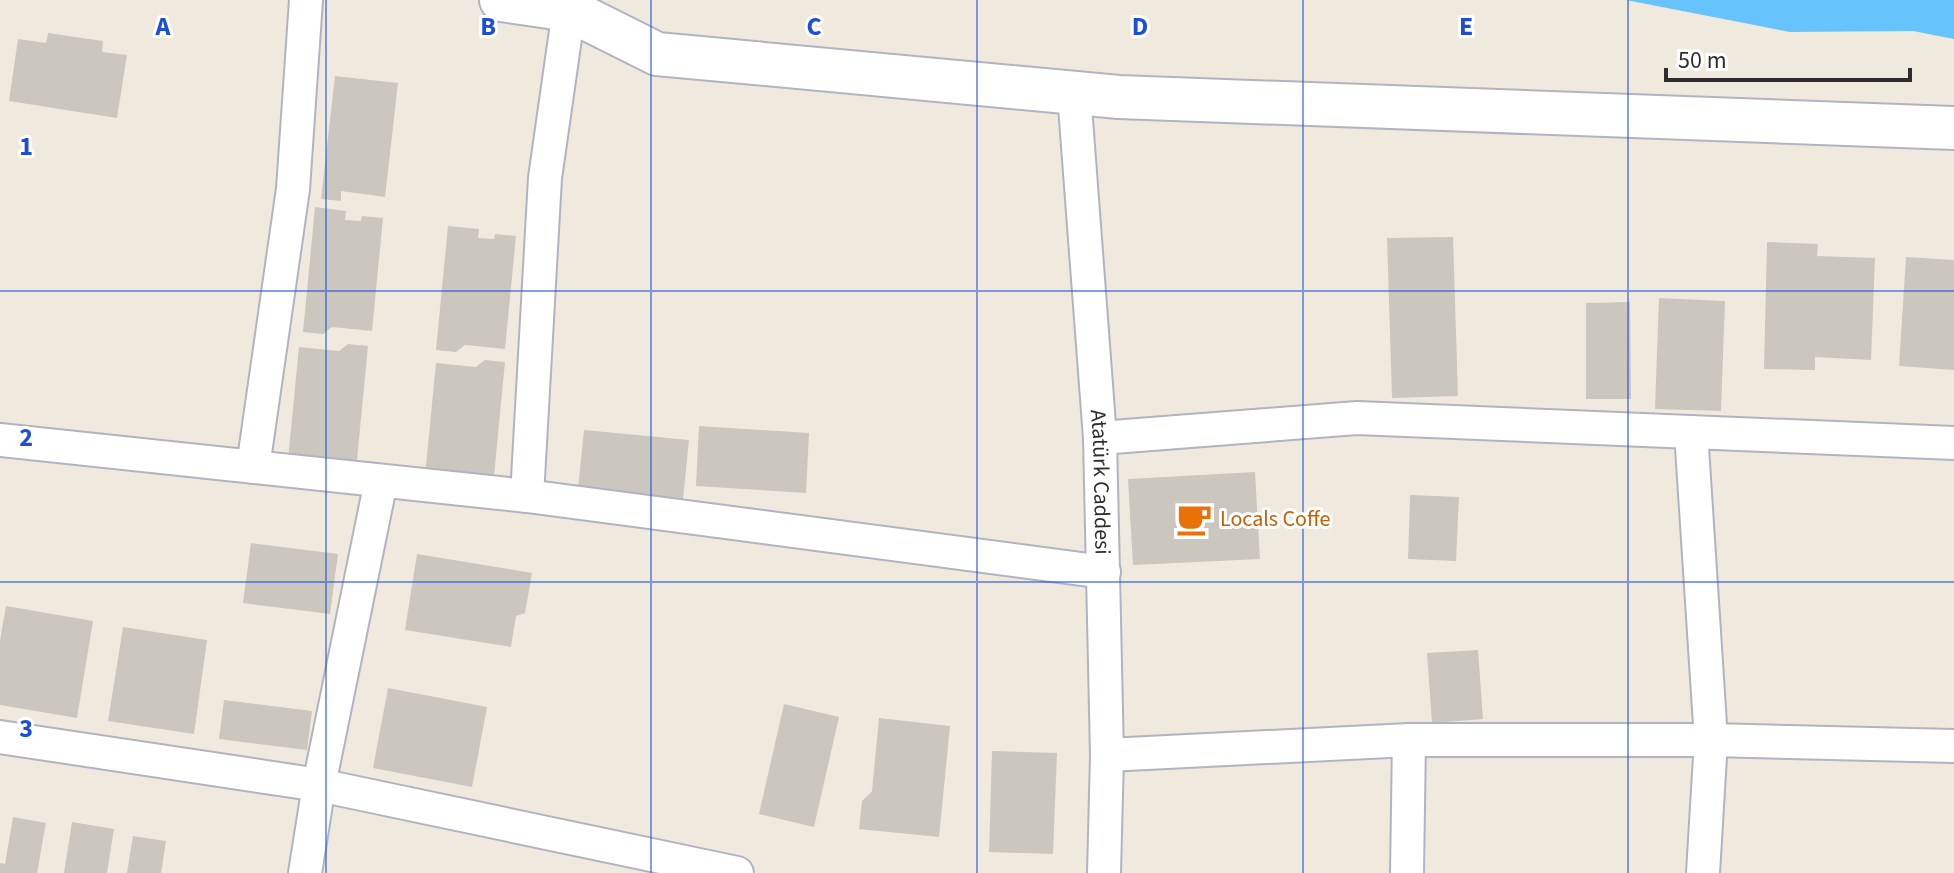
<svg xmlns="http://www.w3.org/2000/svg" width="1954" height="873" viewBox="0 0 1954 873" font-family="'Source Sans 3',sans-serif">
	<rect width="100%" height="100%" fill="#f0eade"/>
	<path fill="#67c3fb" d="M1626 0H1954V39L1913 31 1790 32Z"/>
	<g fill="#cbc7be">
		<path d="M48 33 103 41 102 52 127 55 117 118 9 101 18 39 46 43Z"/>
		<path d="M335 76 398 83 385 197 341 191V201L321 199Z"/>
		<path d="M315 207 346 211 345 220 361 221 362 216 383 218 372 331 332 327 323 334 303 332Z"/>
		<path d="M448 226 479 229 478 238 494 239 495 234 516 236 505 349 465 345 456 352 436 350Z"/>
		<path d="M1453 237 1458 396 1392 398 1387 238Z"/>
		<path d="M1767 242 1818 244 1817 256 1875 258 1871 360 1815 357V370L1764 369Z"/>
		<path d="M1906 257 1954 260V370L1899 366Z"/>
		<path d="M1659 298 1725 301 1721 411 1655 409Z"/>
		<path d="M1630 302 1631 399H1586V303Z"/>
		<path d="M348 344 368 346 356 470 325 467 326 458 310 457 309 462 288 460 299 347 339 351Z"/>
		<path d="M485 360 505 362 493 486 425 476 436 363 476 367Z"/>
		<path d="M699 426 809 433 806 493 696 486Z"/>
		<path d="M584 430 689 440 683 499 578 489Z"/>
		<path d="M1255 472 1260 559 1133 565 1128 479Z"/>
		<path d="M1410 495 1459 497 1456 561 1408 559Z"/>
		<path d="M251 543 338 554 330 614 243 603Z"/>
		<path d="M417 554 532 573 525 613 516 616 511 647 405 630Z"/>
		<path d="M6 606 93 621 77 718 0 705V641Z"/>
		<path d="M123 627 207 640 194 734 108 721Z"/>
		<path d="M1478 650 1483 719 1432 723 1427 653Z"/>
		<path d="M388 688 487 707 472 787 373 768Z"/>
		<path d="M224 700 312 711 307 750 219 739Z"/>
		<path d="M784 704 839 717 814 827 759 814Z"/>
		<path d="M879 718 950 726 939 837 859 829 862 801 872 791Z"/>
		<path d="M992 751 1057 753 1053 854 989 852Z"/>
		<path d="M13 817 46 823 37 873H0V863L5 864Z"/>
		<path d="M72 822 114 829 107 873H64Z"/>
		<path d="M133 836 166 841 161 873H127Z"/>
	</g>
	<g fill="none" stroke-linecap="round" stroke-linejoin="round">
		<g stroke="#b2b3c2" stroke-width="36">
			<g id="minor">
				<path id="s1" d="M1074 93 1100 438 1107 755 1104 873"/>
				<path d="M1691 432 1711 740 1703 873"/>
				<path d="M1100 438 1357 418 1954 443"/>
				<path d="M0 440 527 496 1104 572"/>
				<path d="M253 467 293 189 306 0"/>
				<path d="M527 496 545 178 569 10"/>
				<path d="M0 737 319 785 737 873"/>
				<path d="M1107 755 1409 740H1711L1954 746"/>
				<path d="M305 873 319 785 381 481"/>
				<path d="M1407 873 1409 740"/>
			</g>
		</g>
		<g stroke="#b2b3c2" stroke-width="46">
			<path id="tertiary" d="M501 0 569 10 657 54 1119 97 1954 128"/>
		</g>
		<use href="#minor" stroke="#fff" stroke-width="32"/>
		<use href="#tertiary" stroke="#fff" stroke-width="42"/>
	</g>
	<path fill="none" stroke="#1d4ed8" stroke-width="2" stroke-opacity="0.55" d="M326 0V873M651 0V873M977 0V873M1303 0V873M1628 0V873M0 291H1954M0 582H1954"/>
	<defs>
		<g id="cafe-bare" transform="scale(2.76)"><path d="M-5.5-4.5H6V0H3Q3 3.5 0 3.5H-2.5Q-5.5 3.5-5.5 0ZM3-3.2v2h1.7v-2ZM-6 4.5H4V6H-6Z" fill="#e8710a" stroke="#fff" stroke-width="2.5" paint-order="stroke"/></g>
	</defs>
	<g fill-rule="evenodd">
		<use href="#cafe-bare" x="1194" y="519"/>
	</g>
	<g text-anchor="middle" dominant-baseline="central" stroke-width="6" stroke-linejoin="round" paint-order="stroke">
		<g font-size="22" fill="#2d2d2d" stroke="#fff">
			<text stroke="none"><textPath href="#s1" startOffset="390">Atatürk Caddesi</textPath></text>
		</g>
		<g font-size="22" fill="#c56008" stroke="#fff" text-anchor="start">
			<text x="1220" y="519">Locals Coffe</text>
		</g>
	</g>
	<g font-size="26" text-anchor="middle" font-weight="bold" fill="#1d4ed8" stroke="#fff" stroke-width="6" stroke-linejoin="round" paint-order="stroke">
		<text x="163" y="35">A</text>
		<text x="488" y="35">B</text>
		<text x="814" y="35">C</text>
		<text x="1140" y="35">D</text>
		<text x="1466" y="35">E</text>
		<text x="26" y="155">1</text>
		<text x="26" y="446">2</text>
		<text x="26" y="737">3</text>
	</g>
	<path d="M1666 68v12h244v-12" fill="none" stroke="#2d2d2d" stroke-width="4"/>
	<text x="1678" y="68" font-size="24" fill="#2d2d2d" stroke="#ffffff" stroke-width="6" paint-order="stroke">50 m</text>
</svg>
